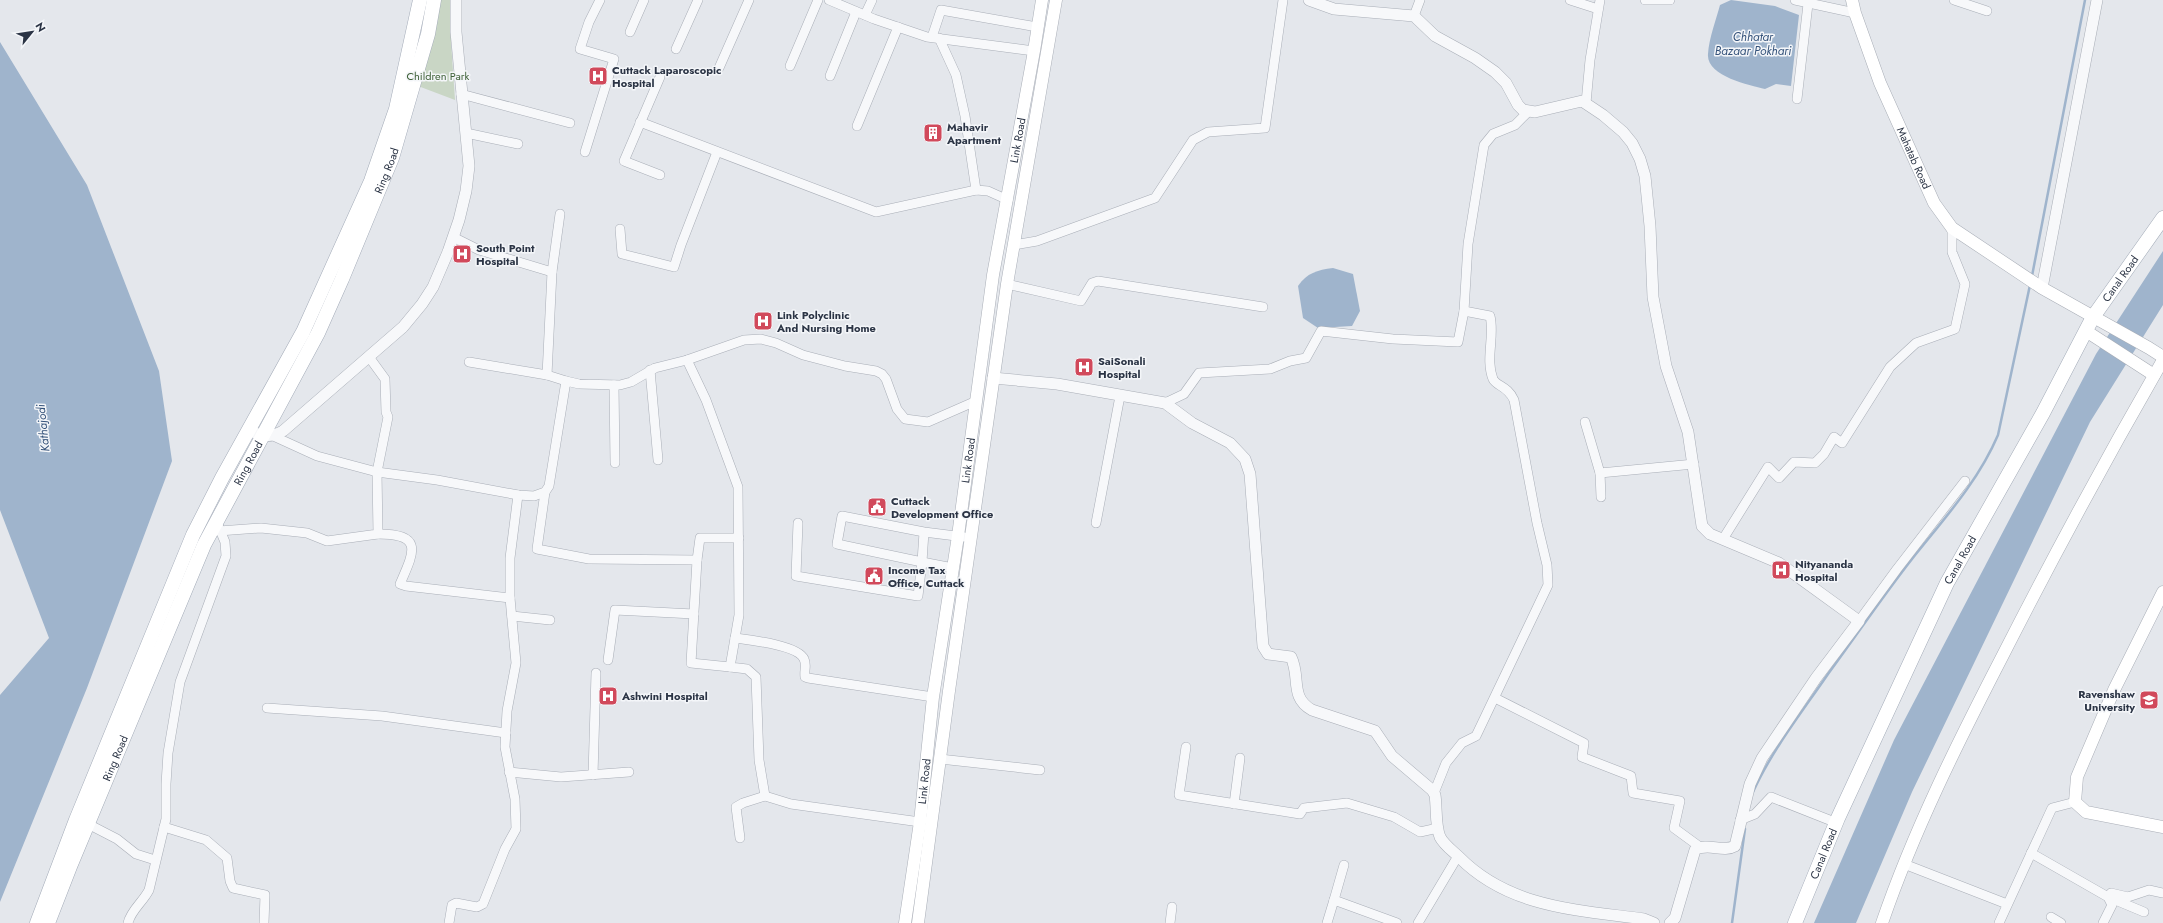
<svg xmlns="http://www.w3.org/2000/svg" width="2163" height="923" viewBox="0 0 2163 923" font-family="Jost,sans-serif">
	<rect width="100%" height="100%" fill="#e4e7ec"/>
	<path fill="#c9d6c5" d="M438 0H452L451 42 455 100 418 86Z"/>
	<g fill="#9fb4cc">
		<path d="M1731 0 1775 6 1799 15 1791 86 1776 84 1765 89C1749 85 1706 76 1708 54 1709 38 1716 20 1720 5Z"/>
		<path d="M0 42 87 185 159 371 172 461 87 688 0 902V695L49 638 0 510Z"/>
		<path d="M2163 251V305L2090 422 1912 792 1856 923H1814L1894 740 2096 354Z"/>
		<path d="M1333 268 1353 274 1360 311 1352 326 1318 328 1303 318 1298 286C1307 273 1317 270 1333 268Z"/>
	</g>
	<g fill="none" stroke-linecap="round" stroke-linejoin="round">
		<g stroke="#9fb4cc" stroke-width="2.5">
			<path d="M2032 276 2085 0"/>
			<path d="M1753 792C1772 750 1802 712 1828 674 1856 636 1883 596 1912 559 1943 520 1978 482 1998 435L2030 285"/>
			<path d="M1732 923 1745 829"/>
		</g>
		<g stroke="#a9aeb7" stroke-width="10">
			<g id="minor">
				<path d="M829 0 874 19 927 37 1034 51"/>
				<path d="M1570 0 1598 9"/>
				<path d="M1645 0H1670"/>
				<path d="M1795 0 1855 13"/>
				<path d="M1954 0 1987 11"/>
				<path d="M865 15 872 0"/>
				<path d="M1414 16 1420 0"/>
				<path d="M630 32 644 0"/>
				<path d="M932 37 941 10 1037 27"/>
				<path d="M939 38 956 75 965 116 976 190"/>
				<path d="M676 49 698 0"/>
				<path d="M790 66 818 0"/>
				<path d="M719 68 749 0"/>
				<path d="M830 76 856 12"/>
				<path d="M660 77 624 161 660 175"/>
				<path d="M461 94 570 123"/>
				<path d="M1797 99 1808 4"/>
				<path d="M1586 103 1590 60 1600 0"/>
				<path d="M640 122 876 212 976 190 988 191 1008 200"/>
				<path d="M857 126 898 27"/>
				<path d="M466 133 518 144"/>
				<path d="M585 152 614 59 580 49 589 22 600 0"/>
				<path d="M620 229 622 254 674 267 681 245 717 152"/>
				<path d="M453 237 479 250 552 272 547 375 469 362"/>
				<path d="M1014 245 1037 241 1155 198 1193 140 1208 132 1265 128 1283 0"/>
				<path d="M552 272 560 214"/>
				<path d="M1007 284 1081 301 1092 283 1098 281 1263 307"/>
				<path d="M687 360 706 400 738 487 739 615 730 667 747 669 756 677 759 760 765 796"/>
				<path d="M650 370 658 460"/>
				<path d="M547 375 566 381"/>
				<path d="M614 385 615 463"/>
				<path d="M1165 403 1184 394 1199 373 1270 369 1290 361 1306 358 1321 331 1393 339 1458 342 1464 311"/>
				<path d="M1585 422 1600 473 1694 464"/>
				<path d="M271 435 317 456 377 472 437 480 518 495 534 496 545 492 549 486 566 381 579 384 620 385 631 382 655 368 687 360 744 340 761 339 776 343 803 355 845 366 876 371 882 374 886 379 897 409 905 419 928 422 976 401"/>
				<path d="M1600 473 1601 497"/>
				<path d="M545 492 537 549 589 559 697 560 691 663 730 667"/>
				<path d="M798 523 796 576 918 596 922 562 953 568"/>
				<path d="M1096 523 1120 396"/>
				<path d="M219 531 261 528 307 533 327 541 378 534 377 472 388 417 386 412 385 379 369 357"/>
				<path d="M924 532 842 516 837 544 922 562 924 532 964 537"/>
				<path d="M378 534C424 534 414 552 400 584L406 586 510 598"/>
				<path d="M1723 539 1768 467 1779 478 1794 462 1815 463 1824 454 1834 437 1842 443 1890 367 1916 343 1955 329 1965 284 1952 252V228"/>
				<path d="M697 560 700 538H739"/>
				<path d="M512 616 550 620"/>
				<path d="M1859 621 1897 569 1965 481"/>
				<path d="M735 638C750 640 798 645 804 659 807 665 804 670 805 677L808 678 933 697"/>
				<path d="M608 660 615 610 694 614"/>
				<path d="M1495 698 1584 743 1582 757 1631 776 1633 793 1680 801 1674 828 1700 847"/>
				<path d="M267 708 382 716 506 733"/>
				<path d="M1186 747 1179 795 1300 814 1304 808 1347 803 1394 817 1420 832 1438 828"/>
				<path d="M940 759 1040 770"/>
				<path d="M509 772 561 777 629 772"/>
				<path d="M593 775 596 673"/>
				<path d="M1434 793 1446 763 1462 743 1476 736 1548 585 1547 565 1537 523 1514 400C1508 386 1496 386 1493 379 1485 359 1495 336 1490 316L1464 311 1468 244 1484 145 1493 134 1515 125 1529 111"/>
				<path d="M1234 804 1240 758"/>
				<path d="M1740 820 1755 814 1771 797 1837 823"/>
				<path d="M88 824 117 839 136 854 155 860"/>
				<path d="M164 827 206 840 227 858 230 881 233 888 265 895 264 923"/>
				<path d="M740 838 736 807 743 803 765 796 791 804 920 822"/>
				<path d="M2031 853 2108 897 2112 905 2103 923"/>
				<path d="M1904 864 2007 904"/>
				<path d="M1344 865 1334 900 1397 923"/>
				<path d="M2144 912 2108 897 2111 893 2128 897 2149 890 2163 893"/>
				<path d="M2051 917 2061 923"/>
				<path d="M128 923C131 910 143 902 149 890L166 819V784L168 753 180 682 226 556 225 542 216 520"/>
				<path d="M449 923 452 905 456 903 477 907 483 904 505 849 516 829 515 799 505 747 507 711 516 663 510 598V558L518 495"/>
				<path d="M1170 923 1172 907"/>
				<path d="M1327 923 1334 900"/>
				<path d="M1418 923 1458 856"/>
				<path d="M1999 923 2052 808 2075 802"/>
			</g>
		</g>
		<g stroke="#a9aeb7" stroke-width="12">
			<g id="tertiary">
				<path d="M1309 0 1334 9 1414 16 1435 36 1475 58 1495 72 1506 83 1518 105 1523 110 1535 112 1582 101 1603 115 1623 132 1632 143 1640 159 1645 176 1650 226 1653 297 1666 366 1688 432 1702 526 1710 534 1779 563 1859 621 1816 678 1762 758 1750 784 1735 846C1723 853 1707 842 1695 850L1675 918 1670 923"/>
				<path d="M2042 288 2097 0"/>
				<path d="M993 378 1057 384 1165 403 1192 423 1230 443 1245 459 1250 474 1263 646 1268 654 1291 657C1301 677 1289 697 1312 710L1375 731 1392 756 1432 790 1435 795C1437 808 1435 825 1440 837 1444 845 1454 852 1459 857 1509 908 1578 910 1644 919L1654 923"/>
				<path d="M249 430C262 437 270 438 283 431L403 327 422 304 433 287 448 252 459 220 466 191 469 166 456 32V0"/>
			</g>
		</g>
		<g stroke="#a9aeb7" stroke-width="13">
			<g id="secondary">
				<path id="s1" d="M1852 0 1855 13 1880 83 1934 203 1952 228 2042 288 2149 348 2163 357"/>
				<path d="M2086 331 2154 375"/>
				<path d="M2163 592 2114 690 2077 777 2075 802 2086 812 2163 827"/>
				<path id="s2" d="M905 923 920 822 933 697 958 536 993 275 1034 51 1042 0"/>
				<path d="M918 923 949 691 1007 284 1056 0"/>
				<path d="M1882 923C1914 830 1958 742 2003 655 2054 555 2107 457 2163 360"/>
			</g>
		</g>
		<g stroke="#a3abb8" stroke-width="15">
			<g id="primary">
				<path d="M37 923 76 820 193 535 222 478 303 332 371 181 396 109 420 0"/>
				<path id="s3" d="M48 923 71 864 204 545 318 333 342 279 392 158 428 34 434 0"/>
				<path id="s4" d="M1795 923 1838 818 1947 583 2043 413 2093 317 2163 218"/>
			</g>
		</g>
		<use href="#minor" stroke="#f7f8fa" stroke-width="9"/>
		<use href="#tertiary" stroke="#f7f8fa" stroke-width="11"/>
		<use href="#secondary" stroke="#fff" stroke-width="12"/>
		<use href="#primary" stroke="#fff" stroke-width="14"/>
	</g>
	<defs>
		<g id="hospital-square" transform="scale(1)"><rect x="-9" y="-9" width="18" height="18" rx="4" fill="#d1495b" stroke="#f4f6f9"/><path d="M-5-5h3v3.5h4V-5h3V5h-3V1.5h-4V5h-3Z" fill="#fff"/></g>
		<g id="building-square" transform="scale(1)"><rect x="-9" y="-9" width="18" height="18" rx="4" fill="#d1495b" stroke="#f4f6f9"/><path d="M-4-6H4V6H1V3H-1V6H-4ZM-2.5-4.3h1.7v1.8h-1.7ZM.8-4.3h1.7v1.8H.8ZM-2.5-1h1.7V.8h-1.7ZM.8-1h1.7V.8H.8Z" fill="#fff"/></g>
		<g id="civic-square" transform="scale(1)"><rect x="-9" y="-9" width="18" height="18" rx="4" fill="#d1495b" stroke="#f4f6f9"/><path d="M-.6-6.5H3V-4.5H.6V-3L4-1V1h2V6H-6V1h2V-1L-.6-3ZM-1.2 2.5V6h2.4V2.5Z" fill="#fff"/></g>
		<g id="university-square" transform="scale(1)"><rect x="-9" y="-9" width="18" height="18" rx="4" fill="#d1495b" stroke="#f4f6f9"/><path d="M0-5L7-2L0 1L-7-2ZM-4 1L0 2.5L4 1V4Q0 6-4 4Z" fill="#fff"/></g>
	</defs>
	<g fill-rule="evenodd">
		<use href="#hospital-square" x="598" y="76"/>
		<use href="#building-square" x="933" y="133"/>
		<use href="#hospital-square" x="462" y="254"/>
		<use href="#hospital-square" x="763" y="321"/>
		<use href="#hospital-square" x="1084" y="367"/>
		<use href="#civic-square" x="877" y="507"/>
		<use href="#hospital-square" x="1781" y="570"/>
		<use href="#civic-square" x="874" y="576"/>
		<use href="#hospital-square" x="608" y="696"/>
		<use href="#university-square" x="2149" y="700"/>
	</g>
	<g text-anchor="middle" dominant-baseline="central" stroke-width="3" stroke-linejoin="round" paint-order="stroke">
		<g font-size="11" font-weight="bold" fill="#2b3445" stroke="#f4f6f9" text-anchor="start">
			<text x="612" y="70">Cuttack Laparoscopic<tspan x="612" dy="13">Hospital</tspan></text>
			<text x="947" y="127">Mahavir<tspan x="947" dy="13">Apartment</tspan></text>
			<text x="476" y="248">South Point<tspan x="476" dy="13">Hospital</tspan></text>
			<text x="777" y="315">Link Polyclinic<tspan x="777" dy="13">And Nursing Home</tspan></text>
			<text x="1098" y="361">SaiSonali<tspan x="1098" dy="13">Hospital</tspan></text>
			<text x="891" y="501">Cuttack<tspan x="891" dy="13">Development Office</tspan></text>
			<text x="1795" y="564">Nityananda<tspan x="1795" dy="13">Hospital</tspan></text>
			<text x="888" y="570">Income Tax<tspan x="888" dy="13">Office, Cuttack</tspan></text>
			<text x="2135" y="694" text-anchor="end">Ravenshaw<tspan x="2135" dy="13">University</tspan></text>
			<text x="622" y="696">Ashwini Hospital</text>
		</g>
		<g font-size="11" fill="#3f6138" stroke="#f4f6f9">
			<text x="438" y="76">Children Park</text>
		</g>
		<g font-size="11" fill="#2b3445" stroke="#f4f6f9">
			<text stroke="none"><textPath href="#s2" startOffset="791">Link Road</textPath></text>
			<text stroke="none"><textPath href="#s1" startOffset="170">Mahatab Road</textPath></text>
			<text stroke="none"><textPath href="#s3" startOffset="826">Ring Road</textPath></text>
			<text stroke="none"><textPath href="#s4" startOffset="723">Canal Road</textPath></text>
			<text stroke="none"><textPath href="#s2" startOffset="467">Link Road</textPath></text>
			<text stroke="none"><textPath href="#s3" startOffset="502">Ring Road</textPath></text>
			<text stroke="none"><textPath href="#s4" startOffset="399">Canal Road</textPath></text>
			<text stroke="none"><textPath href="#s3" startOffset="178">Ring Road</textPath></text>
			<text stroke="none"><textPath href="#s2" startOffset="143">Link Road</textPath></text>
			<text stroke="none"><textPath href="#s4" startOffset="75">Canal Road</textPath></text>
		</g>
		<g font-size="12" font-style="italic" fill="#34527a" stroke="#f4f6f9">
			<text x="1753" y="37">Chhatar<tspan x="1753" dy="14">Bazaar Pokhari</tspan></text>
			<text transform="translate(43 428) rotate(-96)">Kathajodi</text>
		</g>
	</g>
	<g transform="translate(32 32) rotate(60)" stroke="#f4f6f9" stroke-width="3" paint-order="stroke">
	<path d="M0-3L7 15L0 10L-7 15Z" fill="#2b3445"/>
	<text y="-6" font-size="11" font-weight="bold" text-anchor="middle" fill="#2b3445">N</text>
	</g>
</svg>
